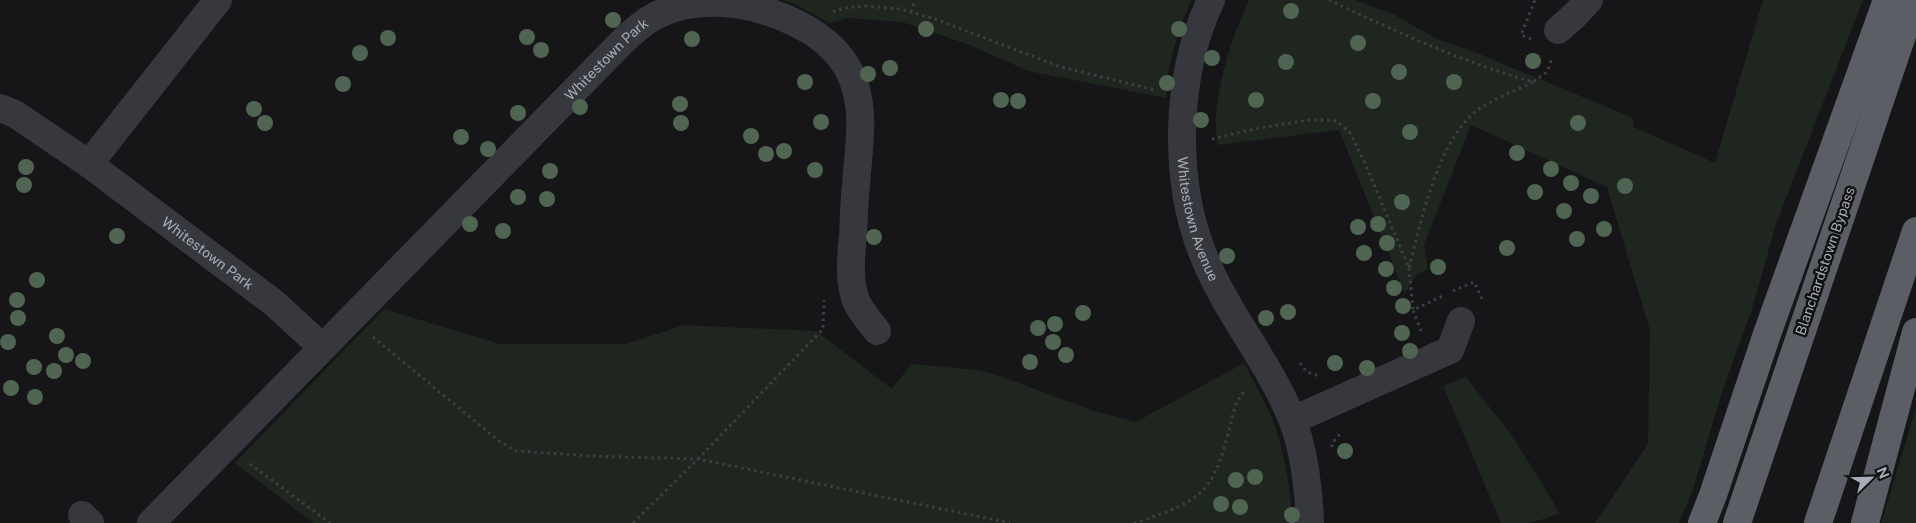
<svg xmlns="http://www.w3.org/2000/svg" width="1916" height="523" viewBox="0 0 1916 523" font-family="'Public Sans',sans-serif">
	<rect width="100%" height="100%" fill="#161618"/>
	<g fill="#1e261f">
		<path d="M783 0H1191C1178 32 1167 63 1166 98L1028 71 970 45 902 22 848 18 829 23 795 4Z"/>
		<path d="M1249 0H1355L1395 15 1435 38 1477 53 1633 118 1634 127 1715 163 1763 0H1863L1776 224 1752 309 1723 389 1693 489 1679 523H1595L1648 444 1650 330 1607 187 1471 125 1424 245 1428 270C1415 272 1411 283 1405 294L1339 130 1218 145C1209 106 1232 35 1249 0Z"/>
		<path d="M384 309 500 344H626L684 325 816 331 892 389 911 364 979 370 1000 376 1091 410 1136 422 1244 363C1256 386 1269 408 1277 432 1286 461 1291 493 1292 523H313L235 463Z"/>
		<path d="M1466 377 1509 432 1539 478 1560 514 1530 523H1501L1443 386Z"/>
		<path d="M1916 408V523H1881Z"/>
	</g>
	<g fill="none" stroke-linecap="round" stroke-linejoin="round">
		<g stroke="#3d3f44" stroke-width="3" stroke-dasharray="2.5 4" stroke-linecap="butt">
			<path d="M1329 0C1395 31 1462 62 1533 82L1547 72 1552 58"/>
			<path d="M833 12 844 8 865 6 900 9 935 19 1058 66 1155 90"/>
			<path d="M911 12 915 0"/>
			<path d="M1531 39 1521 35 1535 0"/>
			<path d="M1212 139 1254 129 1309 120H1333L1339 123 1350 133 1365 163 1409 268C1421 222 1437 143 1475 112 1490 100 1515 91 1533 82"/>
			<path d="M1409 268 1413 310"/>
			<path d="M1453 291 1474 282 1483 301"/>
			<path d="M1421 331 1413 310 1445 295"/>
			<path d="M373 337 499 441 516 451 591 456 698 459 1010 523"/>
			<path d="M1300 363 1307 372 1319 376"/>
			<path d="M1332 447V443L1342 432"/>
			<path d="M250 464 330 523"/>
			<path d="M633 523 698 459 823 329 824 300"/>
			<path d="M1134 523C1144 521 1154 516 1164 513 1208 496 1216 479 1228 434 1234 414 1232 406 1246 389"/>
		</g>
		<g stroke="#37383d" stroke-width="28">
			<path id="s1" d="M1211 0C1175 76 1172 181 1205 259 1228 315 1269 362 1292 419 1304 449 1309 491 1310 523"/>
			<path d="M1558 30 1575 15 1589 0"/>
			<path id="s2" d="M0 108 15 114 89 164 274 303 322 347"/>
			<path d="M89 164 218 0"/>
			<path d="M1293 420 1450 350 1461 321"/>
			<path d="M82 515 90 523"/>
			<path id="s3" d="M151 523 623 41C632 33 640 25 650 19 681 0 718 0 752 7 792 18 838 39 853 80 866 113 858 152 856 186 854 202 854 219 853 235 851 257 848 282 857 303 862 313 870 322 877 331"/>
		</g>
		<g stroke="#5b5e65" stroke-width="28">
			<path d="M1702 523 1713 495 1767 334 1887 0"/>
			<path d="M1737 523 1914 0"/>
			<path d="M1818 523 1916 231"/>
			<path d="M1865 523 1916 332"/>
		</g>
	</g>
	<g fill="#506452">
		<circle cx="1291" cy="11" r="8"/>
		<circle cx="613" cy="20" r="8"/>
		<circle cx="926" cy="29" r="8"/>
		<circle cx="1179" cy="29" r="8"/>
		<circle cx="527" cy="37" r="8"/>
		<circle cx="388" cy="38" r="8"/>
		<circle cx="692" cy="39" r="8"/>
		<circle cx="1358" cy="43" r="8"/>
		<circle cx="541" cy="50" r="8"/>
		<circle cx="360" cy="53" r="8"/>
		<circle cx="1212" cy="58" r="8"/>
		<circle cx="1533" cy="61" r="8"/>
		<circle cx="1286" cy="62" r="8"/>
		<circle cx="890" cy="68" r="8"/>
		<circle cx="1399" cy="72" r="8"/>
		<circle cx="868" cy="74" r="8"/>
		<circle cx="805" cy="82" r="8"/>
		<circle cx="1454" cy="82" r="8"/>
		<circle cx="1167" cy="83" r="8"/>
		<circle cx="343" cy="84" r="8"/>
		<circle cx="1001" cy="100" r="8"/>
		<circle cx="1256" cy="100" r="8"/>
		<circle cx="1018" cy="101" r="8"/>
		<circle cx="1373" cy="101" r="8"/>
		<circle cx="680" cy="104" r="8"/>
		<circle cx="580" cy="107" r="8"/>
		<circle cx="254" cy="109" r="8"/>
		<circle cx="518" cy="113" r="8"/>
		<circle cx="1201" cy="120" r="8"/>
		<circle cx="821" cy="122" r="8"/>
		<circle cx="265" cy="123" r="8"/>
		<circle cx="681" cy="123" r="8"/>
		<circle cx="1578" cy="123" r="8"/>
		<circle cx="1410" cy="132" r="8"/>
		<circle cx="751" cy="136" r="8"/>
		<circle cx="461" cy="137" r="8"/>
		<circle cx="488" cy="149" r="8"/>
		<circle cx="784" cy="151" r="8"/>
		<circle cx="1517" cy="153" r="8"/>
		<circle cx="766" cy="154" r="8"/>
		<circle cx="26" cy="167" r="8"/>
		<circle cx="1551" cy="169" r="8"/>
		<circle cx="815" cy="170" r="8"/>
		<circle cx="550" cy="171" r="8"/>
		<circle cx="1571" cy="183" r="8"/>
		<circle cx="24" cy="185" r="8"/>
		<circle cx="1625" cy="186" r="8"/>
		<circle cx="1535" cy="192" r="8"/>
		<circle cx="1591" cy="196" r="8"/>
		<circle cx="518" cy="197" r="8"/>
		<circle cx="547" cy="199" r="8"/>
		<circle cx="1402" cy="202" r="8"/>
		<circle cx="1564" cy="211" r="8"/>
		<circle cx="470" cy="224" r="8"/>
		<circle cx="1378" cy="224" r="8"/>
		<circle cx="1358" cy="227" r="8"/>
		<circle cx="1604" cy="229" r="8"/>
		<circle cx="503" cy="231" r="8"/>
		<circle cx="117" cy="236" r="8"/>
		<circle cx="874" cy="237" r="8"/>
		<circle cx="1577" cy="239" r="8"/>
		<circle cx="1387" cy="243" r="8"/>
		<circle cx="1507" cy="248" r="8"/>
		<circle cx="1364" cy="253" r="8"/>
		<circle cx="1227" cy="256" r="8"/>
		<circle cx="1438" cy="267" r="8"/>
		<circle cx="1386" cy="269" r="8"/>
		<circle cx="37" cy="280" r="8"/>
		<circle cx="1394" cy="288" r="8"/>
		<circle cx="17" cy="300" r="8"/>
		<circle cx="1403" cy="306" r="8"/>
		<circle cx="1288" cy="312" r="8"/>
		<circle cx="1083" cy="313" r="8"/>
		<circle cx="18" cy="318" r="8"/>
		<circle cx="1266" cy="318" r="8"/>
		<circle cx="1055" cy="324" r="8"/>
		<circle cx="1038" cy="328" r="8"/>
		<circle cx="1402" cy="333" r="8"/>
		<circle cx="57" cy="336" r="8"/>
		<circle cx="8" cy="342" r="8"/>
		<circle cx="1053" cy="342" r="8"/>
		<circle cx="1410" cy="351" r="8"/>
		<circle cx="66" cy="355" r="8"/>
		<circle cx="1066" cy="355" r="8"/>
		<circle cx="83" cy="361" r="8"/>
		<circle cx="1030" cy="362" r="8"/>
		<circle cx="1335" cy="363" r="8"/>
		<circle cx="34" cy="367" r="8"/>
		<circle cx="1367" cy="368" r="8"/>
		<circle cx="54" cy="371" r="8"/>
		<circle cx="11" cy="388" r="8"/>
		<circle cx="35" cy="397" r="8"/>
		<circle cx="1345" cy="451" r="8"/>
		<circle cx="1255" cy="477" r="8"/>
		<circle cx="1236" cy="480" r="8"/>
		<circle cx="1221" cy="504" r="8"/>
		<circle cx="1240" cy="507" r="8"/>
		<circle cx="1292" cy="515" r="8"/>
	</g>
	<g text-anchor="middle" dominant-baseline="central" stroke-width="5" stroke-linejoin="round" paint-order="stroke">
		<g font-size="14" fill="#a8adb8" stroke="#111113">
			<text stroke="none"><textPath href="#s3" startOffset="650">Whitestown Park</textPath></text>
			<text stroke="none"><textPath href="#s1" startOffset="225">Whitestown Avenue</textPath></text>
			<text stroke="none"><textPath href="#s2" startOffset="254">Whitestown Park</textPath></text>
			<text transform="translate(1825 261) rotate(-71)">Blanchardstown Bypass</text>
		</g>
	</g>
	<g transform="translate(1871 478) rotate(67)" stroke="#111113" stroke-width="4" paint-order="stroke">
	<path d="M0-4L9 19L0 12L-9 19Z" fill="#a8adb8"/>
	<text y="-8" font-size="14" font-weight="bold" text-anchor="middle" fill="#a8adb8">N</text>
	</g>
</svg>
